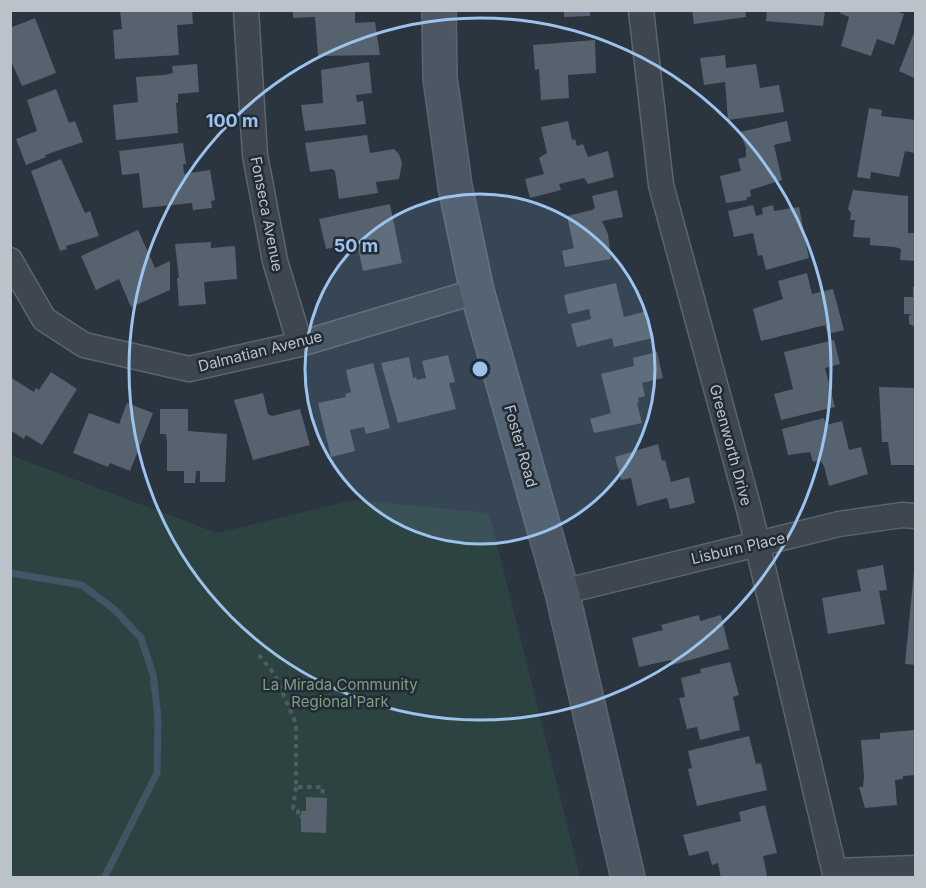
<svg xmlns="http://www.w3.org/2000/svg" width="926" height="888" viewBox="0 0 926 888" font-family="Inter,sans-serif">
	<rect width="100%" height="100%" fill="#2a3540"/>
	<path fill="#2d4342" d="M10 455 217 533 353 500 489 513 580 877H11Z"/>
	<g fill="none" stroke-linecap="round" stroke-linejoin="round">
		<path stroke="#425567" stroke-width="7" d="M10 573 82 585 115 610 141 638 153 674 158 718 157 773 104 878"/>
	</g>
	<g fill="#56626d">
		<path d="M120 10H192L193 24 177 25 179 55 115 59 113 30 122 29Z"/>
		<path d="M293 10H355V23L375 22 380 55 318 56 315 17 293 18Z"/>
		<path d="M564 10H590V16L564 17Z"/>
		<path d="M692 10H745L746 17 694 24Z"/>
		<path d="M767 10H825L823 26 766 21Z"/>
		<path d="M841 10H893L904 14 894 45 877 39 871 56 841 46 849 17 840 13Z"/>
		<path d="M35 18 56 73 22 86 10 59V28Z"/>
		<path d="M916 28V74L914 78 899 71Z"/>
		<path d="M595 40 596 73 568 75 569 98 541 100 539 69 535 70 533 45Z"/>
		<path d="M725 55 726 68 756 64 760 88 779 85 784 112 728 120 725 82 704 85 700 58Z"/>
		<path d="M369 62 372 93 356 95 357 102 363 101 366 124 305 131 301 105 323 103 321 70Z"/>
		<path d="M197 64 199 92 178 94V103H176L178 133 116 140 113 105 138 102 136 77 164 75 173 73 172 66Z"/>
		<path d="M56 89 69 123 75 121 83 142 45 155 46 157 26 165 16 139 37 131 27 100Z"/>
		<path d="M869 108 882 110 881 116 916 120 915 153 905 151 899 177 871 172 870 179 857 177Z"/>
		<path d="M568 121 572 140 575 139 577 146 583 144 588 157 608 151 614 177 588 184 584 178 559 184 561 190 530 198 525 179 544 174 539 158 547 153 541 127Z"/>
		<path d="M787 121 791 141 774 145 782 180 750 190 751 196 746 198 747 200 726 203 720 176 741 171 738 159 746 157V148L740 132Z"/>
		<path d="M367 135 370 153 394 149 399 154 402 163 399 179 376 182 378 193 339 199 335 171 332 169 310 172 305 143Z"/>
		<path d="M183 143 186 164H183L184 174 210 170 215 200 211 201 212 208 193 210 192 203 143 208 139 173 122 175 119 151Z"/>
		<path d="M61 159 85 213 90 211 99 236 66 246 67 249 60 251 31 171Z"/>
		<path d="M617 190 623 217 602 221 608 234 611 259 565 267 562 251 574 248 567 216 592 210 595 208 592 196Z"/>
		<path d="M853 190 908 196V233H916V261L900 260 901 249 895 247 870 245V238L853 237 855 220H850L851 213 848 209Z"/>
		<path d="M390 204 402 263 363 271 357 243 326 249 319 219Z"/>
		<path d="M753 205 756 216 763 214 762 208 773 205 774 211 799 207 809 258 766 270 762 255 758 256 753 233 734 237 728 211Z"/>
		<path d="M138 230 155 268 170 261V290L131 307 119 279 96 290 81 256Z"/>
		<path d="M211 242V248L235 246 237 279 204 282 206 304 179 306 177 278H179L175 244Z"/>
		<path d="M807 273 812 294 833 289 844 330 828 334 825 325 761 341 753 309 783 299 778 281Z"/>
		<path d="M616 283 624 317 647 311 653 338 614 347 612 338 577 347 571 324 591 319 589 309 568 314 564 295Z"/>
		<path d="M913 287H916V327L909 324V315L912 314H904V297H913Z"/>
		<path d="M834 340 840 364 825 368 835 407 781 420 774 394 793 389 784 352Z"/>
		<path d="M657 352 663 378 642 383 645 396 638 398 639 402 637 403 642 423 594 433 590 419 611 413 601 374 634 366 633 358Z"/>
		<path d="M448 355 455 382 449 383 456 409 398 423 381 363 409 357 413 378 416 377 417 380 426 378 422 361Z"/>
		<path d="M373 363 390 428 366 434 364 427 350 430 355 451 331 457 318 403 346 397 345 394 351 392 346 370Z"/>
		<path d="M51 372 77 389 42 445 26 435 24 439 10 430V377L34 392 36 388 39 390Z"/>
		<path d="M879 387 916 388V465H891L888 442H882Z"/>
		<path d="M263 393 268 414 272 416 300 409 310 445 253 460 234 400Z"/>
		<path d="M127 403 153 413 130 471 110 463 108 467 73 453 89 413 119 424Z"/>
		<path d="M160 409H188V431L227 434 225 482H200V471H196L195 483H184V471H167V442L166 434H160Z"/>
		<path d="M824 418 826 425 842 421 849 450 861 447 868 474 829 486 824 466 820 460 813 462 810 452 788 455 782 429Z"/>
		<path d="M658 444 662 461 665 460 671 482 689 477 695 503 670 509 667 498 637 506 631 478 621 480 615 457Z"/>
		<path d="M883 565 887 590 879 591 885 624 828 634 822 598 861 591 857 570Z"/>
		<path d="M914 571H916V665L905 664Z"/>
		<path d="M699 615 700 621 721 615 729 649 672 665 671 660 639 667 632 638 663 630 661 625Z"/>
		<path d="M730 662 739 695 733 697 740 730 700 740 697 727 687 729 679 698 685 697 681 678 701 673 700 669Z"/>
		<path d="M916 730V775L903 776V779L895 780 897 805 865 808 859 787H863L864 777 861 740 880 739V733Z"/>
		<path d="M749 736 756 764 761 763 767 790 697 806 688 769 692 768 688 751Z"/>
		<path d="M306 797 327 798 326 833 301 832V811H306Z"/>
		<path d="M765 805 777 853 763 856 767 876 721 878 718 863 712 865 708 851 689 856 683 835 741 821 739 812Z"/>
	</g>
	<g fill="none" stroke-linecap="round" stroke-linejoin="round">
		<g stroke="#5c656e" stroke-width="27">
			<g id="street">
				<path d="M246 10 255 155 275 261 300 344"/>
				<path d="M641 10 661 185 750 513 836 878"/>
				<path d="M10 260 44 319 84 345 189 369 300 344 477 291"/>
				<path d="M562 592 839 524 902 515 916 516"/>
				<path d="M835 871 916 868"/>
			</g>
		</g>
		<g stroke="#5c656e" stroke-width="36">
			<path id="secondary" d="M439 10 440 78 455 186 477 291 562 592 628 878"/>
		</g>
		<g stroke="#4c5f60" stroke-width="4" stroke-dasharray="4.5 4.5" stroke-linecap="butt">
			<path d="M259 655 275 675 296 724V787H323L322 798"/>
			<path d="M296 787 293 808 298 809V817H301"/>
		</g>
		<use href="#street" stroke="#3e4750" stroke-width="24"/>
		<use href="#secondary" stroke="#4c5763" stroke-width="33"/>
	</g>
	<circle cx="480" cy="369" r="175" fill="#9cc3ee" fill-opacity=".12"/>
	<g fill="none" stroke="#9cc3ee" stroke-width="3">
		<circle cx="480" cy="369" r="175"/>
		<circle cx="480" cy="369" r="351"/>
	</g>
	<g text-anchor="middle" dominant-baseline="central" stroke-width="5" stroke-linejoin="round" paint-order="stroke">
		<g font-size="15" fill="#bbc2ca" stroke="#232c36">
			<text transform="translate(267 214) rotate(79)">Fonseca Avenue</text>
			<text transform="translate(260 351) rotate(-14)">Dalmatian Avenue</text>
			<text transform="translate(731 445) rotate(75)">Greenworth Drive</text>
			<text transform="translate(521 446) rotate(74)">Foster Road</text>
			<text transform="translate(738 548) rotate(-13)">Lisburn Place</text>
		</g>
		<g font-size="15" fill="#7c9e81" stroke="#232c36">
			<text x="340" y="684">La Mirada Community<tspan x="340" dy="17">Regional Park</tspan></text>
		</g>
	</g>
	<circle cx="480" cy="369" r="9" fill="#9cc3ee" stroke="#232c36" stroke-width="3"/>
	<g font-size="18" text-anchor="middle" font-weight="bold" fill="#9cc3ee" stroke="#232c36" stroke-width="5" stroke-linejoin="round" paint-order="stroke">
		<text x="232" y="127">100 m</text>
		<text x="356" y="252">50 m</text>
	</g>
	<rect width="926" height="888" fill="none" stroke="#bbc2ca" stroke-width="24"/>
</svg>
